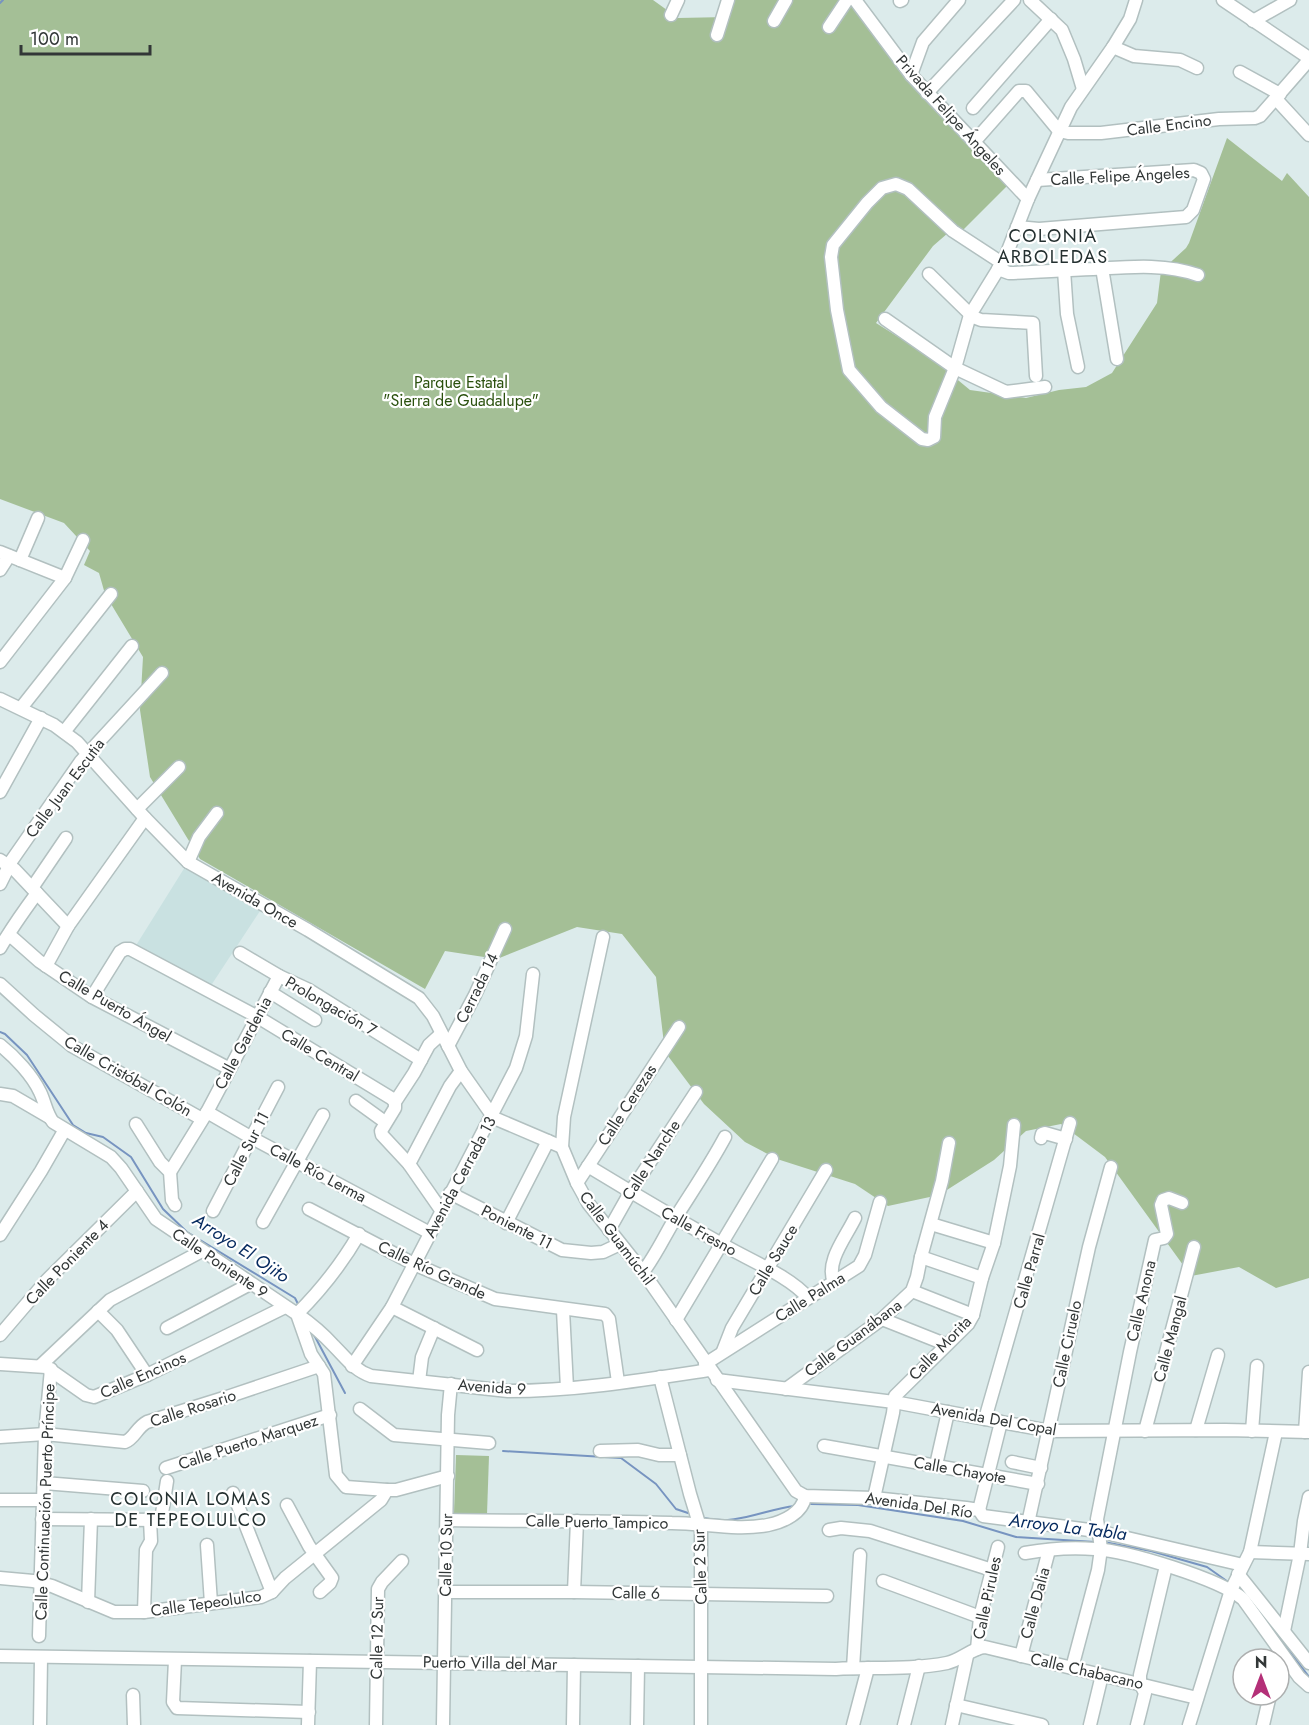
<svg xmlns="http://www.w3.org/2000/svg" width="1309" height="1725" viewBox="0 0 1309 1725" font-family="Jost,sans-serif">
	<rect width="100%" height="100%" fill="#dcebeb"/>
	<path fill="#c9e1e1" d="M185 867 260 911 210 987 135 947Z"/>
	<g fill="#a4bf96">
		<path d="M0 0H653L678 18 727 17 734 0H847L1014 179 963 230 956 226 933 246 876 323 930 357 970 390 1026 398 1059 390 1086 387 1112 373 1157 303 1161 271 1186 248 1189 243 1227 138 1282 181 1287 173 1309 197V1278L1276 1288 1239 1267 1191 1276 1105 1157 1061 1124 1026 1131 994 1160 939 1195 888 1206 855 1184 777 1159 745 1142 704 1104 665 1052 656 977 622 934 577 927 497 959 445 951 425 989 200 859 150 777 140 710 143 657 105 594 99 573 84 565 90 551 64 523 0 499Z"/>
		<path d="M456 1455 489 1456 487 1514 454 1513Z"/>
	</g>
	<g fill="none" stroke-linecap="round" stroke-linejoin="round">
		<g stroke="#7794c0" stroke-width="2">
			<path d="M0 3 3 0"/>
			<path d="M0 1032 5 1034 27 1055 73 1125 86 1133 103 1137 131 1157 163 1209 187 1232 295 1298 299 1306"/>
			<path d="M313 1333 345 1393"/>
			<path d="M503 1451 621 1458 656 1484 676 1509 688 1513"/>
			<path d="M811 1504 858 1505 963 1521 1016 1537 1095 1542"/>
			<path d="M704 1518C736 1526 765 1509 795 1506"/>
			<path d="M1104 1542 1151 1551 1207 1567 1231 1584"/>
			<path d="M1258 1610 1309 1677"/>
		</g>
		<g stroke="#b2c0c0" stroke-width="15">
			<g id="minor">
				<path d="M855 0 911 75 1028 199"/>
				<path d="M1030 0 1062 30 1074 59 1083 89"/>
				<path d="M1223 0 1309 58"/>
				<path d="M900 1 902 0"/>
				<path d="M671 15 678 0"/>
				<path d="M774 21 786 0"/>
				<path d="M1253 21 1290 0"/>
				<path d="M829 27 847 0"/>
				<path d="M717 35 728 0"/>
				<path d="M1113 47 1134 56 1180 60 1197 68"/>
				<path d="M1240 72 1280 94"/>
				<path d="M911 75 923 42 959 0"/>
				<path d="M927 93 1014 0"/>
				<path d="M1276 99 1309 135"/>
				<path d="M973 108 1051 19"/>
				<path d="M974 142 1019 91H1026L1059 131 1068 133H1101L1219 119 1255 118 1260 116 1309 60"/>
				<path d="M1017 227 1039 229 1186 217 1193 210 1204 179 1201 173 1194 170 1037 180"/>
				<path d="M1002 263 953 231 908 189 896 184 882 188 867 203 833 245 831 257 837 310 849 370 881 407 922 439 928 440 934 437 935 417 955 368 970 315 1002 263 1005 258 1028 199 1071 107 1113 47 1130 19 1136 0"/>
				<path d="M1102 268 1117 359"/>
				<path d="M998 269 1009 273C1037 272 1065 270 1093 269 1127 267 1165 263 1198 275"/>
				<path d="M1064 270 1067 314 1078 367"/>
				<path d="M929 274 973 317 981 320 1033 323 1036 376"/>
				<path d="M885 319 955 368 1006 392 1045 387"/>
				<path d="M0 552 65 578"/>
				<path d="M20 560 38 518"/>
				<path d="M0 570 9 556"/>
				<path d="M0 662 65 578 83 540"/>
				<path d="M0 699 54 725 77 742 145 818 188 862 308 930 419 998 433 1016 461 1071 494 1118 562 1147"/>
				<path d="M21 708 111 594"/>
				<path d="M64 732 132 646"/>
				<path d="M0 792 41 718"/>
				<path d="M137 809 179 767"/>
				<path d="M0 860 14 869 68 926"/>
				<path d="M188 862 199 837 217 813"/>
				<path d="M0 884 12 860 81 761 162 673"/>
				<path d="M32 888 66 838"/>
				<path d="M8 937 13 938 39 961 92 997 228 1068"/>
				<path d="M603 937 564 1117 562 1147 577 1183 588 1203 643 1272 796 1491 805 1496 874 1498 966 1508 979 1510 983 1516 1097 1531 1243 1565"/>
				<path d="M0 948C11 929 23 912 37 893"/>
				<path d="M240 953 279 976 309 990 421 1060"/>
				<path d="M46 966 68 926 145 818"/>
				<path d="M0 984 34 1015 72 1046 202 1119"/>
				<path d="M270 992 315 1020"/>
				<path d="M92 997 120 952 125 949H130L256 1016 391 1098 395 1102"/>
				<path d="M441 1034 429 1045 414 1073 395 1102V1108L381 1131 382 1135 409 1164 441 1210"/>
				<path d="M0 1045C15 1057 32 1075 40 1092 45 1102 46 1113 53 1122L111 1157 121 1168 156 1219 297 1314 311 1354 324 1374 336 1475 346 1487 387 1490"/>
				<path d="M448 1046 475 995 505 929"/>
				<path d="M0 1094 13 1096 49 1117"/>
				<path d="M356 1101 385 1122"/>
				<path d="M207 1112 252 1138 430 1233"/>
				<path d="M136 1124 160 1162 170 1172 172 1200 175 1205"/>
				<path d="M1041 1138 1042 1134 1045 1133 1066 1139"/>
				<path d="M409 1164 450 1086 461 1071"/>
				<path d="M588 1166C634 1194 680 1221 727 1247 750 1260 792 1278 808 1298"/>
				<path d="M170 1172 207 1112 279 976"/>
				<path d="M577 1183 679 1027"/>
				<path d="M450 1193 562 1250 591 1253 603 1252 620 1244"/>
				<path d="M309 1209 414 1264 495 1299 605 1314 609 1319 618 1382"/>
				<path d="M213 1211 278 1087"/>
				<path d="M263 1222 323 1115"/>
				<path d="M506 1223 548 1141"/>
				<path d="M931 1224 994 1243"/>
				<path d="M609 1230 631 1191 696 1092"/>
				<path d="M359 1234C341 1265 321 1290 297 1314 310 1323 323 1334 334 1346 346 1358 354 1370 371 1376L508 1391C575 1391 643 1380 709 1370"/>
				<path d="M0 1235 41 1171 64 1131"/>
				<path d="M921 1257 982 1278"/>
				<path d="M643 1272C656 1255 665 1235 676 1217 693 1190 710 1165 725 1137"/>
				<path d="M834 1282C825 1262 846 1237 855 1218"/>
				<path d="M912 1291 973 1315"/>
				<path d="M392 1307 477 1350"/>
				<path d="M563 1310 567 1388"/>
				<path d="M98 1311 117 1330 147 1375"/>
				<path d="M882 1319 945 1344"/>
				<path d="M676 1320 772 1159"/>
				<path d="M167 1328 250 1284"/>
				<path d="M0 1335 47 1280 137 1191"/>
				<path d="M723 1351 732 1328 826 1170"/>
				<path d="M0 1364 46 1367 86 1395 94 1397 147 1375 285 1307"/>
				<path d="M705 1364 859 1266 865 1255 880 1202"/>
				<path d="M40 1366 110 1300 202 1251"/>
				<path d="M352 1366 392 1307 516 1068 526 1036 533 974"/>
				<path d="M660 1377 690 1494 701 1530V1725"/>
				<path d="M717 1380 894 1402 1050 1431 1225 1430 1309 1432"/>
				<path d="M419 1381 422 1357 434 1328"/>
				<path d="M786 1389 882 1319 912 1291 917 1277 921 1257 942 1181 949 1143"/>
				<path d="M360 1409 394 1435 489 1443"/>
				<path d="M985 1419 1070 1123"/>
				<path d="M1196 1430 1218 1355"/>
				<path d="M1145 1431 1194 1247"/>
				<path d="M1252 1431 1257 1366"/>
				<path d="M1305 1432 1309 1372"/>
				<path d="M0 1437 45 1434 125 1442C134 1439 137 1427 147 1422L227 1397 319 1366"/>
				<path d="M824 1446 1038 1484"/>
				<path d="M600 1451 638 1450 659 1455H680"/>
				<path d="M1012 1462 1041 1468"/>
				<path d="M936 1465 948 1412"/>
				<path d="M166 1468 330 1415"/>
				<path d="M44 1483 143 1491"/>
				<path d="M233 1493 272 1592"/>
				<path d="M874 1498 893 1413 895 1396 968 1324 973 1315 982 1278 994 1243 1010 1166 1014 1125"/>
				<path d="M0 1500H43"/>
				<path d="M287 1505 309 1546 332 1578 330 1583 320 1592"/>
				<path d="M979 1510 1001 1422"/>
				<path d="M42 1519 161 1520 167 1481"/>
				<path d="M447 1520C522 1521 597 1521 672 1523 703 1523 737 1531 768 1525 783 1522 803 1513 805 1496"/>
				<path d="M1028 1523 1089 1247 1111 1167"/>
				<path d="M829 1530 841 1528 870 1531 992 1570"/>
				<path d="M207 1545 211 1603"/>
				<path d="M1250 1552 1309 1554"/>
				<path d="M1025 1553C1047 1549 1072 1547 1095 1549 1127 1551 1220 1579 1243 1599L1299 1677 1309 1686"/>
				<path d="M1238 1574 1309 1663"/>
				<path d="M0 1578 33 1581 52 1586 114 1612H144L261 1597 272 1592 285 1578 381 1500 387 1490H396L448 1476"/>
				<path d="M883 1581 980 1617"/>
				<path d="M445 1592H574L827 1596"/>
				<path d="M574 1592 577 1521"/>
				<path d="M88 1602 91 1519"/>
				<path d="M144 1612 146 1550 151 1541 150 1520"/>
				<path d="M1284 1631 1300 1554 1304 1521 1309 1497"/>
				<path d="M39 1636 45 1434 51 1369"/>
				<path d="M977 1649 980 1617 998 1547"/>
				<path d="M0 1656 836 1669C872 1667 911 1670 947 1663 961 1660 972 1648 985 1647L1197 1698"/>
				<path d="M1021 1656 1049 1550"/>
				<path d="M175 1660 173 1702 177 1708 309 1712"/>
				<path d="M853 1668 860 1555"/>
				<path d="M1072 1668 1098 1570 1101 1549 1097 1519 1130 1352 1155 1240 1164 1238 1167 1234 1161 1205 1163 1200 1169 1198 1182 1203"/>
				<path d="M133 1695 134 1725"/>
				<path d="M956 1705 1042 1725"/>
				<path d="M40 1725 41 1658"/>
				<path d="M308 1725 310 1661"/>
				<path d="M376 1725 378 1589 382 1582 402 1561"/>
				<path d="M443 1725 448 1415 451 1384"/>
				<path d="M573 1725 574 1665"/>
				<path d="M637 1725 638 1666"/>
				<path d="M853 1725 868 1668"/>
				<path d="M904 1725 919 1666"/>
				<path d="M952 1725 967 1656"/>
				<path d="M1090 1725 1102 1675"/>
				<path d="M1137 1725 1145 1693 1140 1683V1675L1166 1566"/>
				<path d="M1189 1725 1231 1590 1250 1552 1276 1432"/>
				<path d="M1263 1725 1270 1695"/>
			</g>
		</g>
		<use href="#minor" stroke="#fff" stroke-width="12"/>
	</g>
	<g text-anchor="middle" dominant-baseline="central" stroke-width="4.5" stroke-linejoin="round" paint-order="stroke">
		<g font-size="16" fill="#323737" stroke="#fff">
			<text transform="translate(951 115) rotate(48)">Privada Felipe Ángeles</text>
			<text transform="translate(1169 125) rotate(-7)">Calle Encino</text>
			<text transform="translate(1120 176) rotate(-3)">Calle Felipe Ángeles</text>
			<text transform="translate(65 788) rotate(-53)">Calle Juan Escutia</text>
			<text transform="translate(255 900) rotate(30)">Avenida Once</text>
			<text transform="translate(477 988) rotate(-64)">Cerrada 14</text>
			<text transform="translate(115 1006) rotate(30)">Calle Puerto Ángel</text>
			<text transform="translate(331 1006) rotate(30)">Prolongación 7</text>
			<text transform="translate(243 1043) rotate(-62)">Calle Gardenia</text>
			<text transform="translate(320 1055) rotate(31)">Calle Central</text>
			<text transform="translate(128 1076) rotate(30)">Calle Cristóbal Colón</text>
			<text transform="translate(627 1105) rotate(-57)">Calle Cerezas</text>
			<text transform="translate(246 1149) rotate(-63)">Calle Sur 11</text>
			<text transform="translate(651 1160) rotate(-57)">Calle Nanche</text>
			<text transform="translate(318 1173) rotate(28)">Calle Río Lerma</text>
			<text transform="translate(460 1177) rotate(-62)">Avenida Cerrada 13</text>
			<text transform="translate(517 1227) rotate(27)">Poniente 11</text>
			<text transform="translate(699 1231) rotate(29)">Calle Fresno</text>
			<text transform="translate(617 1238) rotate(53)">Calle Guamúchil</text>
			<text transform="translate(773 1260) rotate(-59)">Calle Sauce</text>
			<text transform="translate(67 1262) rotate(-46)">Calle Poniente 4</text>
			<text transform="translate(220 1263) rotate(34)">Calle Poniente 9</text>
			<text transform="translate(432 1270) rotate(25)">Calle Río Grande</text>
			<text transform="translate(1029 1271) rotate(-74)">Calle Parral</text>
			<text transform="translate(810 1297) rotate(-32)">Calle Palma</text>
			<text transform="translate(1141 1301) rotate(-77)">Calle Anona</text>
			<text transform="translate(853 1338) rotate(-37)">Calle Guanábana</text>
			<text transform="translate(1170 1339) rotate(-75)">Calle Mangal</text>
			<text transform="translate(1067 1344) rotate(-78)">Calle Ciruelo</text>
			<text transform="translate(940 1348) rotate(-46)">Calle Morita</text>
			<text transform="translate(143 1375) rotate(-24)">Calle Encinos</text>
			<text transform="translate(492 1387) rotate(4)">Avenida 9</text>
			<text transform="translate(193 1408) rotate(-18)">Calle Rosario</text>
			<text transform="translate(994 1419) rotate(10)">Avenida Del Copal</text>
			<text transform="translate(248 1442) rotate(-18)">Calle Puerto Marquez</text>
			<text transform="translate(960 1470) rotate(10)">Calle Chayote</text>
			<text transform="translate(45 1502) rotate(-88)">Calle Continuación Puerto Príncipe</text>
			<text transform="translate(919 1505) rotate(8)">Avenida Del Río</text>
			<text transform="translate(597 1522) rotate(1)">Calle Puerto Tampico</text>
			<text transform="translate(446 1555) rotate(-89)">Calle 10 Sur</text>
			<text transform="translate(700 1567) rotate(-92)">Calle 2 Sur</text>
			<text transform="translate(636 1593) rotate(1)">Calle 6</text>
			<text transform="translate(987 1598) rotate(-78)">Calle Pirules</text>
			<text transform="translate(206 1603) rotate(-8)">Calle Tepeolulco</text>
			<text transform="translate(1035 1603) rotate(-75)">Calle Dalia</text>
			<text transform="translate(377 1638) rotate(-89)">Calle 12 Sur</text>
			<text transform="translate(490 1663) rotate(1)">Puerto Villa del Mar</text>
			<text transform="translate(1087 1671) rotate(13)">Calle Chabacano</text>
		</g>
		<g font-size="16" fill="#2a500d" stroke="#fff">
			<text x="461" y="382">Parque Estatal<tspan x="461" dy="18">"Sierra de Guadalupe"</tspan></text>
		</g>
		<g font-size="18" letter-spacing="1.5" fill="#243030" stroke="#fff">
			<text x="1053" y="236">COLONIA<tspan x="1053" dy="21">ARBOLEDAS</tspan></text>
			<text x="191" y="1499">COLONIA LOMAS<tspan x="191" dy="21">DE TEPEOLULCO</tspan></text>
		</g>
		<g font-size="18" font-style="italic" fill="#05295e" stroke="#fff">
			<text transform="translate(241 1248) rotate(33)">Arroyo El Ojito</text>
			<text transform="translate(1068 1527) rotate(7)">Arroyo La Tabla</text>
		</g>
	</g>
	<g transform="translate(1261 1677)"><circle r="28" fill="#ffffff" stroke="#adafaf" stroke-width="1.5"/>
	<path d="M0-4.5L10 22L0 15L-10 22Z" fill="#b43078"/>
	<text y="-9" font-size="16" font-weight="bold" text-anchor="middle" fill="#323737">N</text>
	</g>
	<path d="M21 45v9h129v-9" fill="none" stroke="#323737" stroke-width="3"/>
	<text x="30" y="45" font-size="18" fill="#323737" stroke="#ffffff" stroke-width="4.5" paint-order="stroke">100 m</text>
</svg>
